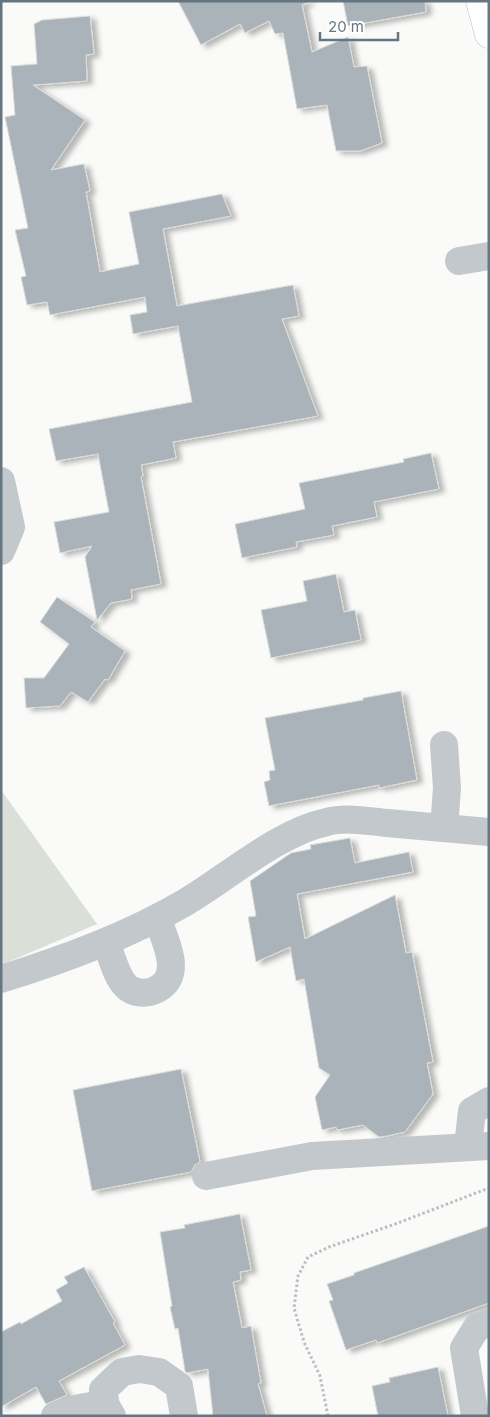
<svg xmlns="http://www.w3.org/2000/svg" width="490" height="1417" viewBox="0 0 490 1417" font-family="Inter,sans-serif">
	<defs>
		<filter id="shadow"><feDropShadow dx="5.5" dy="3" stdDeviation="2.5" flood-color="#0004"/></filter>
	</defs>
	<rect width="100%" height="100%" fill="#fafaf8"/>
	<path fill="#dadfd7" d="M1 790 97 924 1 965Z"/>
	<g fill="#aab3b9" stroke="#dcdcda" filter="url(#shadow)">
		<path d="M178 1H310L302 5 312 52 348 37 354 67 367 66 382 143 360 151H336L327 105 297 109 283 33 275 34 269 21 245 33 240 24 201 45Z"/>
		<path d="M343 1H425L426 12 348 26Z"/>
		<path d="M90 16 94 54 86 55 87 81 33 85 85 120 51 170 84 164 90 191 86 192 100 272 139 264 129 212 222 194 231 216 163 229 177 306 293 285 299 316 282 319 318 416 173 442 176 458 141 465 143 476 141 477 161 584 131 590 132 599 111 603 97 620 85 557 92 546 60 553 54 522 109 512 98 454 56 461 49 429 192 402 178 326 133 334 130 315 147 312 145 297 50 315 47 302 27 305 21 277 26 276 15 230 28 228 5 117 15 115 11 66 37 64 34 24 42 20Z"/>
		<path d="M431 453 439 489 374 502 377 517 332 526 334 535 296 542 297 547 242 558 235 524 305 509 299 483 404 462 403 459Z"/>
		<path d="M336 574 344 612 355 610 361 640 271 658 261 610 307 601 303 581Z"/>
		<path d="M57 597 95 622 91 627 125 651 108 680 105 679 88 702 71 692 60 706 26 708 24 678H44L69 644 40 622Z"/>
		<path d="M401 691 417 780 379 788V785L269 806 264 782 270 780 269 771 275 770 265 718 363 700V698Z"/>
		<path d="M350 838 355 863 409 852 413 872 297 894 305 939 395 895 406 953 412 952 433 1062 427 1063 433 1094 405 1132 387 1136 379 1137 363 1125 337 1130 336 1127 322 1130 315 1097 330 1075 319 1068 304 979 296 981 290 947 256 962 248 917 256 916 250 881 291 853 311 849 310 845Z"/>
		<path d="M181 1069 200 1162 195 1165 191 1172 92 1191 73 1090Z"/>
		<path d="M240 1214 251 1270 240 1272 241 1280 233 1282 242 1328 251 1326 259 1372 261 1383 258 1384 267 1416H213L208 1369 187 1373 185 1371 178 1328 175 1329 170 1307 172 1306 160 1232 185 1228 184 1225Z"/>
		<path d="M489 1226V1303L377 1343 376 1340 346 1350 329 1301 333 1300 327 1284 354 1275V1273Z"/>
		<path d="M84 1267 115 1322 113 1323 125 1345 59 1381 67 1395 46 1404 36 1387 1 1407V1332L20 1322 21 1324 62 1301 56 1290 68 1283 64 1277Z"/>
		<path d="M438 1367 448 1416H378L372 1386 390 1382 389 1378Z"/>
	</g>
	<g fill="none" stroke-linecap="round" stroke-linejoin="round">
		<g stroke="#b5babe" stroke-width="29">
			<path id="major" d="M480 1 489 34"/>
		</g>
		<path stroke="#bbbfc2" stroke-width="3" stroke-dasharray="2.5 2.5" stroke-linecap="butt" d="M328 1416 320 1376 304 1342 294 1308 298 1276 308 1257 329 1247 398 1223 489 1188"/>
		<g stroke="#c3c8cc" stroke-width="28">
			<path d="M459 261 489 256"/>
			<path d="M1 481 11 527 1 551"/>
			<path d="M444 745 447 788 444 828"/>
			<path d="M106 942C111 955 117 979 127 987 133 993 145 994 153 991 186 978 165 941 157 918"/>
			<path d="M1 979C65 959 128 936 186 902 228 877 279 832 327 822 346 817 368 821 387 823 421 826 455 829 489 832"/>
			<path d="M468 1146 472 1111 489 1101"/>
			<path d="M206 1176 312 1156 489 1146"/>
			<path d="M55 1416C73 1409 87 1405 106 1406"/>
			<path d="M112 1416 106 1406 103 1390 122 1372 139 1369 159 1372 179 1386 184 1416"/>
			<path d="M475 1416 464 1348 477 1327 489 1323"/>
		</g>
		<use href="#major" stroke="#fff" stroke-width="28"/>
	</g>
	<rect width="490" height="1417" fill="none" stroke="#657683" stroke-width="5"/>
	<path d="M320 32v8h78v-8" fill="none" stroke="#657683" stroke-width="2.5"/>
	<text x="328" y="32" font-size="15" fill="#657683" stroke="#ffffff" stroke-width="4" paint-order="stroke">20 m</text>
</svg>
